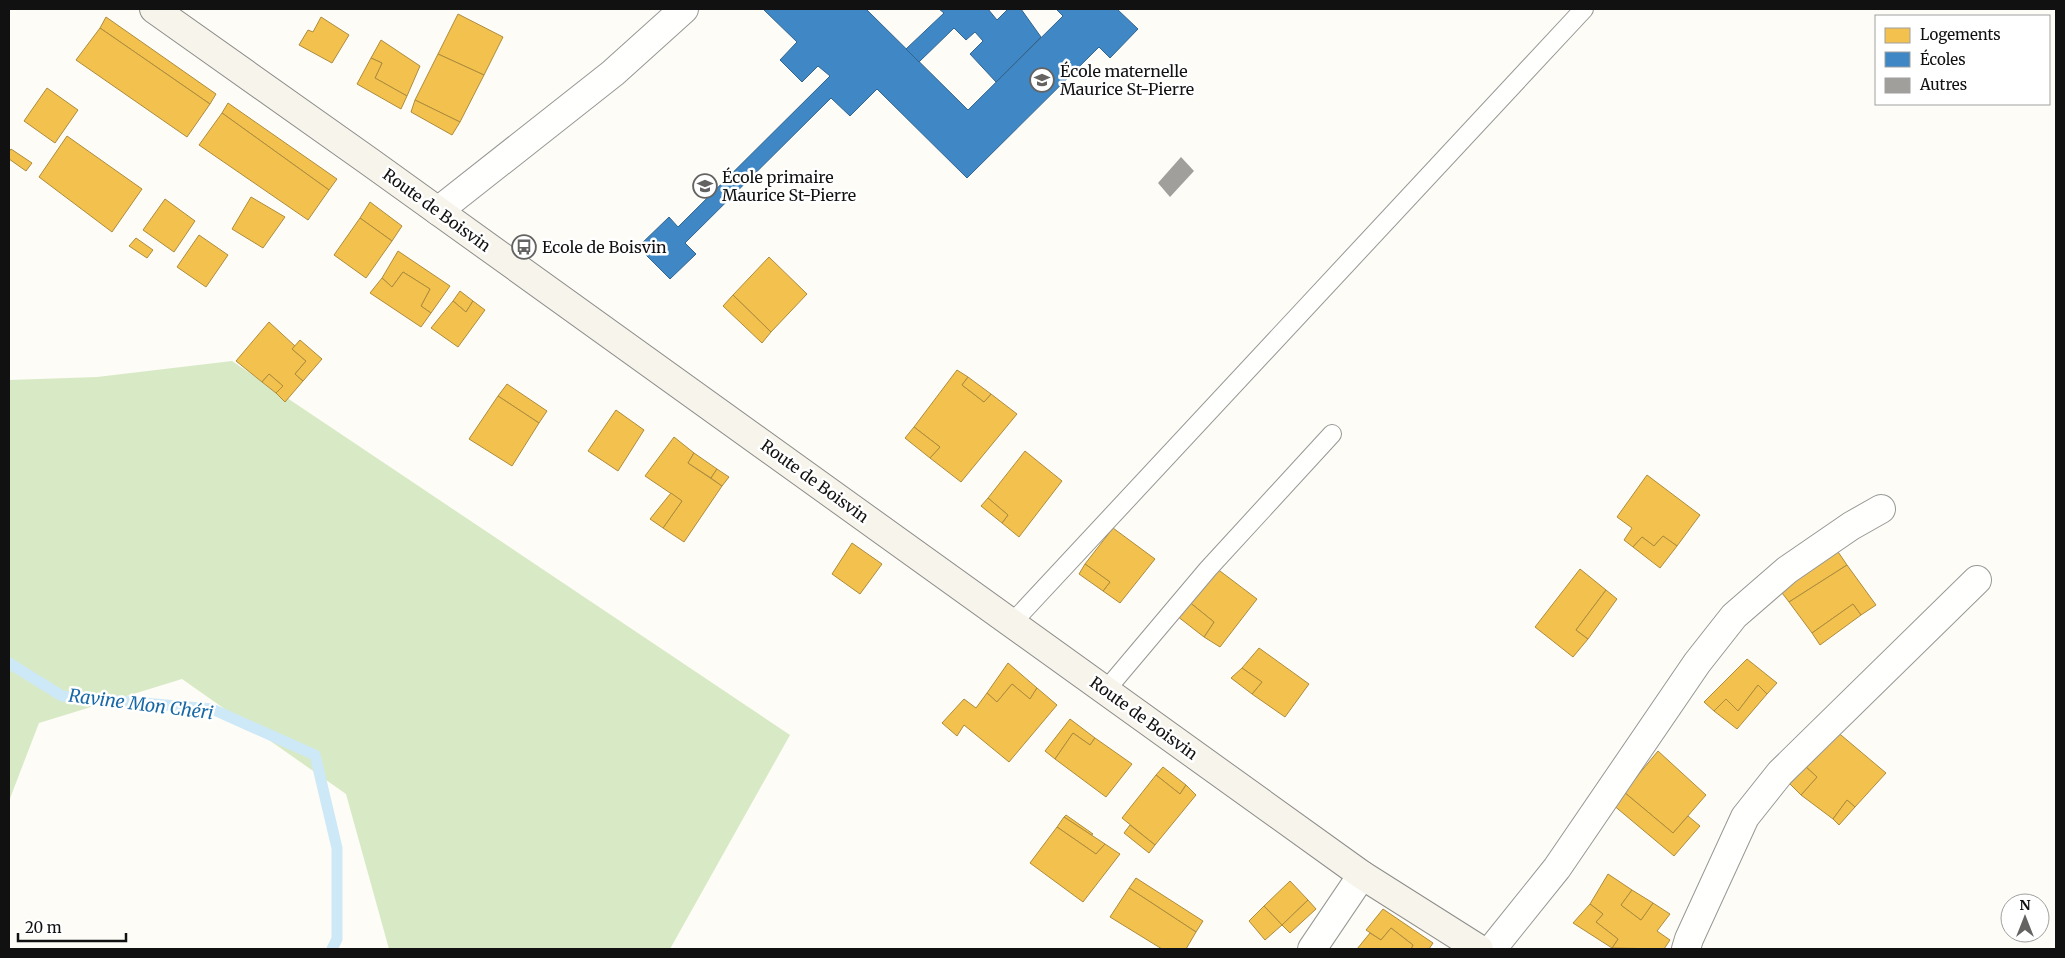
<svg xmlns="http://www.w3.org/2000/svg" width="2065" height="958" viewBox="0 0 2065 958" font-family="Merriweather,serif">
	<rect width="100%" height="100%" fill="#fdfcf7"/>
	<path fill="#d8eac5" d="M232 361 790 735 670 949H389L346 794 182 679 39 723 9 801V380L97 377Z"/>
	<g fill="#f2c14e" stroke="#ae8c3c">
		<path d="M458 14 503 37 484 75 438 54Z"/>
		<path d="M106 17 216 94 210 104 100 28Z"/>
		<path d="M321 17 349 35 332 63 299 45 308 30 313 32Z"/>
		<path d="M100 28 210 104 187 137 76 60Z"/>
		<path d="M381 40 420 66 407 96 375 78 382 63 371 58Z"/>
		<path d="M438 54 484 75 460 122 415 100Z"/>
		<path d="M371 58 382 63 375 78 407 96 401 109 357 84Z"/>
		<path d="M47 88 78 110 55 143 24 121Z"/>
		<path d="M415 100 460 122 452 135 411 112Z"/>
		<path d="M228 103 337 179 329 190 222 113Z"/>
		<path d="M222 113 329 190 308 220 199 145Z"/>
		<path d="M67 136 142 189 112 232 39 177Z"/>
		<path d="M11 149 32 163 26 171 9 159V152Z"/>
		<path d="M251 197 285 217 263 248 232 229Z"/>
		<path d="M165 199 195 221 174 252 143 230Z"/>
		<path d="M370 202 402 226 392 241 360 218Z"/>
		<path d="M360 218 392 241 366 278 334 255Z"/>
		<path d="M199 235 228 255 206 287 177 267Z"/>
		<path d="M136 238 153 250 147 258 129 246Z"/>
		<path d="M398 251 450 286 431 313 421 306 430 289 403 272 392 287 382 278Z"/>
		<path d="M769 257 807 294 771 332 733 295Z"/>
		<path d="M403 272 430 289 421 306 431 313 421 327 370 293 382 278 392 287Z"/>
		<path d="M460 291 473 301 466 312 453 301Z"/>
		<path d="M733 295 771 332 762 343 723 306Z"/>
		<path d="M453 301 466 312 473 301 485 310 458 347 431 328Z"/>
		<path d="M269 322 295 346 292 349 306 361 295 374 303 381 285 402 276 393 283 386 269 374 262 382 236 361Z"/>
		<path d="M300 340 322 359 303 381 295 374 306 361 292 349Z"/>
		<path d="M957 370 968 377 962 385 984 402 991 394 1017 414 961 482 930 458 940 447 914 427Z"/>
		<path d="M269 374 283 386 276 393 262 382Z"/>
		<path d="M968 377 991 394 984 402 962 385Z"/>
		<path d="M507 384 547 411 539 423 498 396Z"/>
		<path d="M498 396 539 423 512 466 469 439Z"/>
		<path d="M616 410 644 430 618 471 588 451Z"/>
		<path d="M914 427 940 447 930 458 905 438Z"/>
		<path d="M674 437 694 453 688 463 722 486 684 542 663 528 682 501 645 476Z"/>
		<path d="M1025 451 1062 481 1019 537 1002 523 1008 515 988 498Z"/>
		<path d="M694 453 717 469 711 478 688 463Z"/>
		<path d="M717 469 729 477 722 486 711 478Z"/>
		<path d="M1647 475 1700 515 1677 546 1663 536 1654 546 1642 537 1633 547 1624 540 1632 528 1617 517Z"/>
		<path d="M671 493 682 501 663 528 650 519Z"/>
		<path d="M988 498 1008 515 1002 523 981 506Z"/>
		<path d="M1113 528 1155 559 1120 603 1103 591 1110 582 1085 564Z"/>
		<path d="M1663 536 1677 546 1660 568 1633 547 1642 537 1654 546Z"/>
		<path d="M852 543 882 564 860 594 832 574Z"/>
		<path d="M1834 546 1847 565 1789 602 1779 589Z"/>
		<path d="M1085 564 1110 582 1103 591 1079 574Z"/>
		<path d="M1847 565 1876 605 1861 615 1853 604 1812 633 1789 602Z"/>
		<path d="M1216 568 1257 599 1220 647 1204 637 1214 622 1188 601Z"/>
		<path d="M1580 569 1606 590 1576 630 1588 639 1573 657 1535 627Z"/>
		<path d="M1606 590 1617 599 1588 639 1576 630Z"/>
		<path d="M1188 601 1214 622 1204 637 1177 616Z"/>
		<path d="M1853 604 1861 615 1820 645 1812 633Z"/>
		<path d="M1259 648 1309 684 1285 717 1252 694 1262 682 1242 668Z"/>
		<path d="M1747 659 1777 683 1767 694 1758 685 1738 711 1726 699 1714 711 1704 702Z"/>
		<path d="M1008 663 1037 688 1030 699 1012 684 997 702 987 693Z"/>
		<path d="M1242 668 1262 682 1252 694 1231 678Z"/>
		<path d="M1012 684 1030 699 1037 688 1057 705 1009 762 964 725 957 736 942 723 964 699 976 708 987 693 997 702Z"/>
		<path d="M1758 685 1767 694 1737 729 1714 711 1726 699 1738 711Z"/>
		<path d="M1070 719 1095 738 1090 745 1073 733 1055 759 1045 751Z"/>
		<path d="M1835 730 1886 773 1855 807 1847 800 1833 819 1801 795 1817 777 1805 766Z"/>
		<path d="M1073 733 1090 745 1095 738 1132 764 1106 797 1055 759Z"/>
		<path d="M1658 751 1706 795 1673 833 1624 792Z"/>
		<path d="M1805 766 1817 777 1801 795 1790 784Z"/>
		<path d="M1163 767 1186 785 1180 794 1156 775Z"/>
		<path d="M1156 775 1180 794 1186 785 1196 795 1155 845 1122 818Z"/>
		<path d="M1624 792 1673 833 1688 816 1700 826 1674 856 1612 804Z"/>
		<path d="M1847 800 1855 807 1839 825 1833 819Z"/>
		<path d="M1066 815 1093 834 1091 835 1064 817Z"/>
		<path d="M1064 817 1105 844 1096 854 1057 827Z"/>
		<path d="M1130 825 1155 845 1149 853 1124 833Z"/>
		<path d="M1057 827 1096 854 1105 844 1120 854 1083 902 1030 863Z"/>
		<path d="M1608 874 1632 890 1621 905 1641 920 1653 903 1670 914 1657 931 1670 940 1664 949 1612 948 1618 939 1596 922 1603 914 1590 904Z"/>
		<path d="M1136 878 1203 921 1196 932 1129 888Z"/>
		<path d="M1290 881 1308 900 1282 925 1264 906Z"/>
		<path d="M1129 888 1196 932 1186 949H1162L1110 917Z"/>
		<path d="M1632 890 1653 903 1641 920 1621 905Z"/>
		<path d="M1308 900 1316 909 1290 933 1282 925Z"/>
		<path d="M1590 904 1603 914 1596 922 1618 939 1612 948 1573 923Z"/>
		<path d="M1264 906 1282 925 1265 940 1249 921Z"/>
		<path d="M1383 909 1433 943 1429 949H1411L1413 945 1391 928 1381 940 1366 930Z"/>
		<path d="M1391 928 1413 945 1411 949H1357L1370 933 1381 940Z"/>
	</g>
	<g fill="#3f88c5" stroke="#31648f">
		<path d="M763 9H866L968 110 1063 16 1056 9H1117L1138 29 1110 58 1099 47 967 178 877 89 850 116 831 98 685 243 696 254 670 279 638 247 669 217 678 227 830 76 818 66 802 82 780 60 797 42Z"/>
		<path d="M939 9H988L997 20 1008 9H1021L1041 37 996 82 970 54 983 41 975 32 966 40 954 28 919 62 906 49 944 13Z"/>
	</g>
	<g fill="none" stroke-linecap="round" stroke-linejoin="round">
		<path stroke="#cde8f7" stroke-width="11" d="M9 663 62 696 212 709 315 755 337 848V939L332 949"/>
	</g>
	<path fill="#a19f9c" d="M1181 157 1194 171 1170 197 1158 183Z"/>
	<g fill="none" stroke-linecap="round" stroke-linejoin="round">
		<g stroke="#979795" stroke-width="20">
			<g id="lane">
				<path d="M1012 623 1584 9"/>
				<path d="M1106 690 1208 569 1332 434"/>
			</g>
		</g>
		<g stroke="#979795" stroke-width="30">
			<g id="street">
				<path d="M438 211 613 73 684 9"/>
				<path d="M1312 949 1362 875"/>
				<path d="M1492 949 1557 868 1697 663 1734 616 1787 570 1851 526 1881 509"/>
				<path d="M1686 949 1689 939 1745 817 1780 773 1977 580"/>
			</g>
		</g>
		<g stroke="#8e8d8b" stroke-width="30">
			<path id="secondary" d="M154 9 370 162 1362 875 1479 949"/>
		</g>
		<use href="#lane" stroke="#fffffe" stroke-width="18"/>
		<use href="#street" stroke="#fffffe" stroke-width="28"/>
		<use href="#secondary" stroke="#f6f4eb" stroke-width="28"/>
	</g>
	<defs>
		<g id="school-ring" transform="scale(1.25)"><circle r="9.5" fill="#fff" stroke="#646362" stroke-width="1.5"/><path d="M0-5L7-2L0 1L-7-2ZM-4 1L0 2.5L4 1V4Q0 6-4 4Z" fill="#646362"/></g>
		<g id="bus-ring" transform="scale(1.25)"><circle r="9.5" fill="#fff" stroke="#646362" stroke-width="1.5"/><path d="M-5-6H5V4H4V6H2V4H-2V6H-4V4H-5ZM-3.5-4V0h7V-4ZM-3.5 1.2v1.5H-2V1.2ZM2 1.2v1.5H3.5V1.2Z" fill="#646362"/></g>
	</defs>
	<g fill-rule="evenodd">
		<use href="#school-ring" x="1042" y="80"/>
		<use href="#school-ring" x="705" y="186"/>
		<use href="#bus-ring" x="524" y="247"/>
	</g>
	<g text-anchor="middle" dominant-baseline="central" stroke-width="5" stroke-linejoin="round" paint-order="stroke">
		<g font-size="16" fill="#111" stroke="#fff" text-anchor="start">
			<text x="1060" y="71">École maternelle<tspan x="1060" dy="18">Maurice St-Pierre</tspan></text>
			<text x="722" y="177">École primaire<tspan x="722" dy="18">Maurice St-Pierre</tspan></text>
			<text x="542" y="247">Ecole de Boisvin</text>
		</g>
		<g font-size="16" fill="#111" stroke="#fff">
			<text transform="translate(437 210) rotate(36)">Route de Boisvin</text>
			<text transform="translate(815 481) rotate(36)">Route de Boisvin</text>
			<text transform="translate(1144 718) rotate(36)">Route de Boisvin</text>
		</g>
		<g font-size="18" font-style="italic" fill="#1768a6" stroke="#fff">
			<text transform="translate(141 704) rotate(7)">Ravine Mon Chéri</text>
		</g>
	</g>
	<rect width="2065" height="958" fill="none" stroke="#111111" stroke-width="20"/>
	<rect x="1875" y="15" width="175" height="90" fill="#ffffff" stroke="#a0a0a0"/>
	<rect x="1885" y="28" width="25" height="15" fill="#f2c14e" stroke="#a0a0a0"/>
	<text x="1920" y="40" font-size="15" fill="#111111">Logements</text>
	<rect x="1885" y="52" width="25" height="15" fill="#3f88c5" stroke="#a0a0a0"/>
	<text x="1920" y="65" font-size="15" fill="#111111">Écoles</text>
	<rect x="1885" y="78" width="25" height="15" fill="#a19f9c" stroke="#a0a0a0"/>
	<text x="1920" y="90" font-size="15" fill="#111111">Autres</text>
	<g transform="translate(2025 918)"><circle r="24" fill="#ffffff" stroke="#a0a0a0"/>
	<path d="M0-4L9 19L0 12L-9 19Z" fill="#646362"/>
	<text y="-8" font-size="14" font-weight="bold" text-anchor="middle" fill="#111111">N</text>
	</g>
	<path d="M18 933v8h108v-8" fill="none" stroke="#111111" stroke-width="2.5"/>
	<text x="25" y="933" font-size="15" fill="#111111" stroke="#ffffff" stroke-width="4" paint-order="stroke">20 m</text>
</svg>
